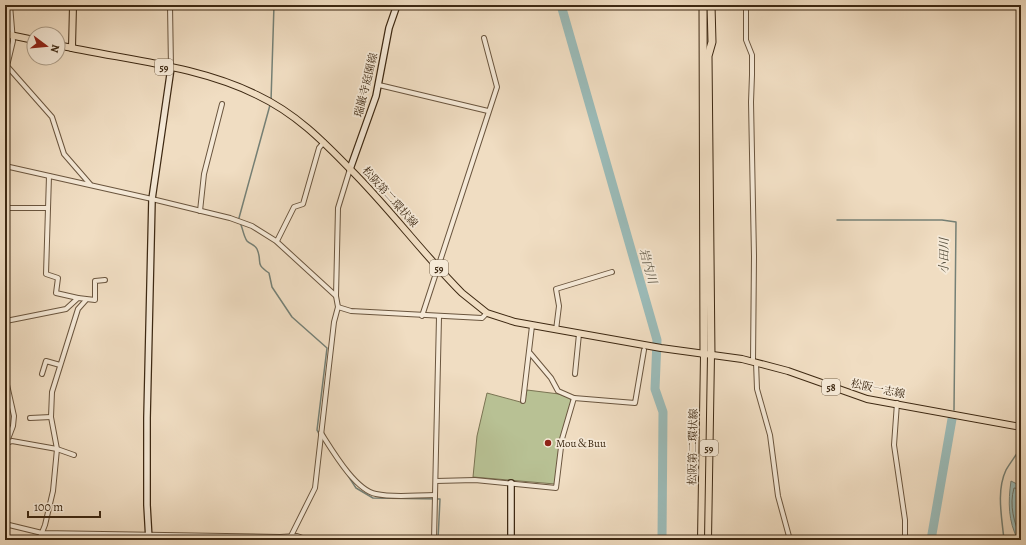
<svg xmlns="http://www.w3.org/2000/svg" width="1026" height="545" viewBox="0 0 1026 545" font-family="Alegreya,'Noto Serif JP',serif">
	<rect width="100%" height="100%" fill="#f0ddc2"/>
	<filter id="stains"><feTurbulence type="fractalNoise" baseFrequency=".005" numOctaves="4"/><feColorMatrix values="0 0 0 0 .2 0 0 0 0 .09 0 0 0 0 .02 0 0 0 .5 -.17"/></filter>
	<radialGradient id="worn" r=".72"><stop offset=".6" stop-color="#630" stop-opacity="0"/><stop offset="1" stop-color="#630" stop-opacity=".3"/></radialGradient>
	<path fill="#b8c194" stroke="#7a7453" d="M527 390 559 394 570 398 571 402 555 484 473 477 477 436 487 393 524 403Z"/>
	<path fill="#9bbbb8" stroke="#758076" d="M1011 481 1021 486V540H1018C1008 521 1008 502 1011 481Z"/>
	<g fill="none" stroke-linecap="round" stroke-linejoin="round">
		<path stroke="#6c7265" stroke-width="1" d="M1021 489 1014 488C1009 505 1014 523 1021 538"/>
		<g stroke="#758076" stroke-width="1.5">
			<path d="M271 101 274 5"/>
			<path d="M239 218 270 105"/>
			<path d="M837 220H942L956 222 954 410"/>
			<path d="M241 225C243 230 244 237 247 241 250 244 255 245 257 249 263 263 254 263 269 273L272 287 292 317 327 348 317 430 320 435"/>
			<path d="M1020 428 1021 432"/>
			<path d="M345 471 356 488 373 498 440 499 438 540"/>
			<path d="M1004 540C1002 518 996 491 1006 470 1011 461 1017 455 1021 446"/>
		</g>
		<g stroke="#9bbbb8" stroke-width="9">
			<path d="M561 5 657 340 655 389 663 412 662 540"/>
			<path d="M931 540 952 419"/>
		</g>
		<g stroke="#6a553e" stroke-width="6">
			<g id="street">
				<path d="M170 5 171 68"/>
				<path d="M746 5V40L752 55V75L751 102 754 256 753 361"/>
				<path d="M7 66 52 117 64 154 90 184"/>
				<path d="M7 66 13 41 10 5"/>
				<path d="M379 85 488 111"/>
				<path d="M5 166 152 199 230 218 252 226 276 241 336 296 338 307 334 322 315 488 289 540"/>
				<path d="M49 176 46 274 58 278 56 293 78 298"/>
				<path d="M5 208H47"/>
				<path d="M200 211 204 174 222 104"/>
				<path d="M277 241 294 207 303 204 319 148 324 142"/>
				<path d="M336 296 338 208 350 169"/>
				<path d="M338 307 351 311 482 318 487 313"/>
				<path d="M422 316 497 87 484 38"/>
				<path d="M5 317V348"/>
				<path d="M6 321 66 309 78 298 95 300V281L105 280"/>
				<path d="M556 330 559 306 556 289 612 272"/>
				<path d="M530 353 551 378 558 391 574 398"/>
				<path d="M756 362 757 389 770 435 778 496 790 540"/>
				<path d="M42 374 46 361 60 365"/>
				<path d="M575 374 579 334"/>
				<path d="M5 376 14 416 13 426 5 447"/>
				<path d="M523 401 532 326"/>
				<path d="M897 403 894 445 905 520V540"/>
				<path d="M30 418 51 417"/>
				<path d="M321 433C332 450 355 490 376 494 394 498 416 495 435 495"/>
				<path d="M7 443 12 441 57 449 74 455"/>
				<path d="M5 472V512"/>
				<path d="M436 481 475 480 556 488 562 439 574 398 635 403 644 350"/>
				<path d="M5 524 42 533 280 537 297 536 308 540"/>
				<path d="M39 540 45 525 53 491 57 449 51 417 52 392 78 309 86 300"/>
				<path d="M434 540 439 317"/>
			</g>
		</g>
		<g stroke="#3d2812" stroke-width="8">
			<g id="secondary">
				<path d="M350 169 376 96 389 28 397 5"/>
				<path d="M149 540 147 505V418L152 199 171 68"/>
				<path d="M511 540V483"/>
			</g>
		</g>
		<g stroke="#3d2812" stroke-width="8">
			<g id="primary">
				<path d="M5 34 34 40"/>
				<path d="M58 45C124 60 196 65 257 95 295 113 322 140 351 170 390 209 423 254 462 293L487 313 515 322 661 348 742 359 788 371 867 399 1021 427"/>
				<path d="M72 48 73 5"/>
				<path d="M701 540 704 355"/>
				<path d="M708 540 711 355"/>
			</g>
		</g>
		<g stroke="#3d2812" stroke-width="9">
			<g id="highway">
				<path d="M703 5 704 355"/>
				<path d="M711 355 708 56 712 42 711 5"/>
			</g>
		</g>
		<use href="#street" stroke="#f5e9d7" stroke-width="4"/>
		<use href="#secondary" stroke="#f5e9d7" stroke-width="5.5"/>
		<use href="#primary" stroke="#f0ddc2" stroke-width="6"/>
		<use href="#highway" stroke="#f0ddc2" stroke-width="7"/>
	</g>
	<circle fill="#8f2418" stroke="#f5e9d7" stroke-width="1.5" cx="548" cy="443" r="4"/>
	<g text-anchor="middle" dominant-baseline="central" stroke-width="3.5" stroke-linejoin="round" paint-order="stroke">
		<g fill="#f5e9d7" stroke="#74624d" stroke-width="1">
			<rect x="155" y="59" width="18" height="16" rx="3"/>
			<rect x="430" y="260" width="18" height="16" rx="3"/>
			<rect x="822" y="379" width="18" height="16" rx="3"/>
			<rect x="700" y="440" width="18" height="16" rx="3"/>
		</g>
		<g font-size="10" font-weight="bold" fill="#3d2812">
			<text x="164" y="67">59</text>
			<text x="439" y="268">59</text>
			<text x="831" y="387">58</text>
			<text x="709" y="448">59</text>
		</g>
		<g font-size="11" fill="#3d2812" stroke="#f5e9d7">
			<text transform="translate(366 85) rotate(-76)">瑞巌寺庭園線</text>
			<text transform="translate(390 197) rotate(48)">松阪第二環状線</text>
			<text transform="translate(878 389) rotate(12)">松阪一志線</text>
			<text transform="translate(693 447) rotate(-89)">松阪第二環状線</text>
		</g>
		<g font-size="11" fill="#3d2812" stroke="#f5e9d7" text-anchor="start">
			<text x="556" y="443">Mou＆Buu</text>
		</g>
		<g font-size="12" font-style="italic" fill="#544d3c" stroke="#f5e9d7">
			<text transform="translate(944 256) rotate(-89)">小田川</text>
			<text transform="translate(648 266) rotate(74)">岩内川</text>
		</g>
	</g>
	<rect width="1026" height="545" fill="none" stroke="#f0ddc2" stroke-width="20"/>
	<rect x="6" y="6" width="1014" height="533" fill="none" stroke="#3d2812" stroke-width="2"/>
	<rect x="10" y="10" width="1006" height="525" fill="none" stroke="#3d2812"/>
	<g transform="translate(46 46) rotate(106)"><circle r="19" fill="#f5e9d7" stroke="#ab9c88"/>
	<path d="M0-3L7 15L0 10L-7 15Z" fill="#8f2418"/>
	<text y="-6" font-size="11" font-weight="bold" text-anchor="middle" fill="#3d2812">N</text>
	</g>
	<path d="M28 511v6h72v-6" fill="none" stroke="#3d2812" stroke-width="2"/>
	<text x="34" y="511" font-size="12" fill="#3d2812" stroke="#f5e9d7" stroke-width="3" paint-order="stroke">100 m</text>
	<rect width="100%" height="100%" filter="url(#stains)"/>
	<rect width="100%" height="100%" fill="url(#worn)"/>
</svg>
